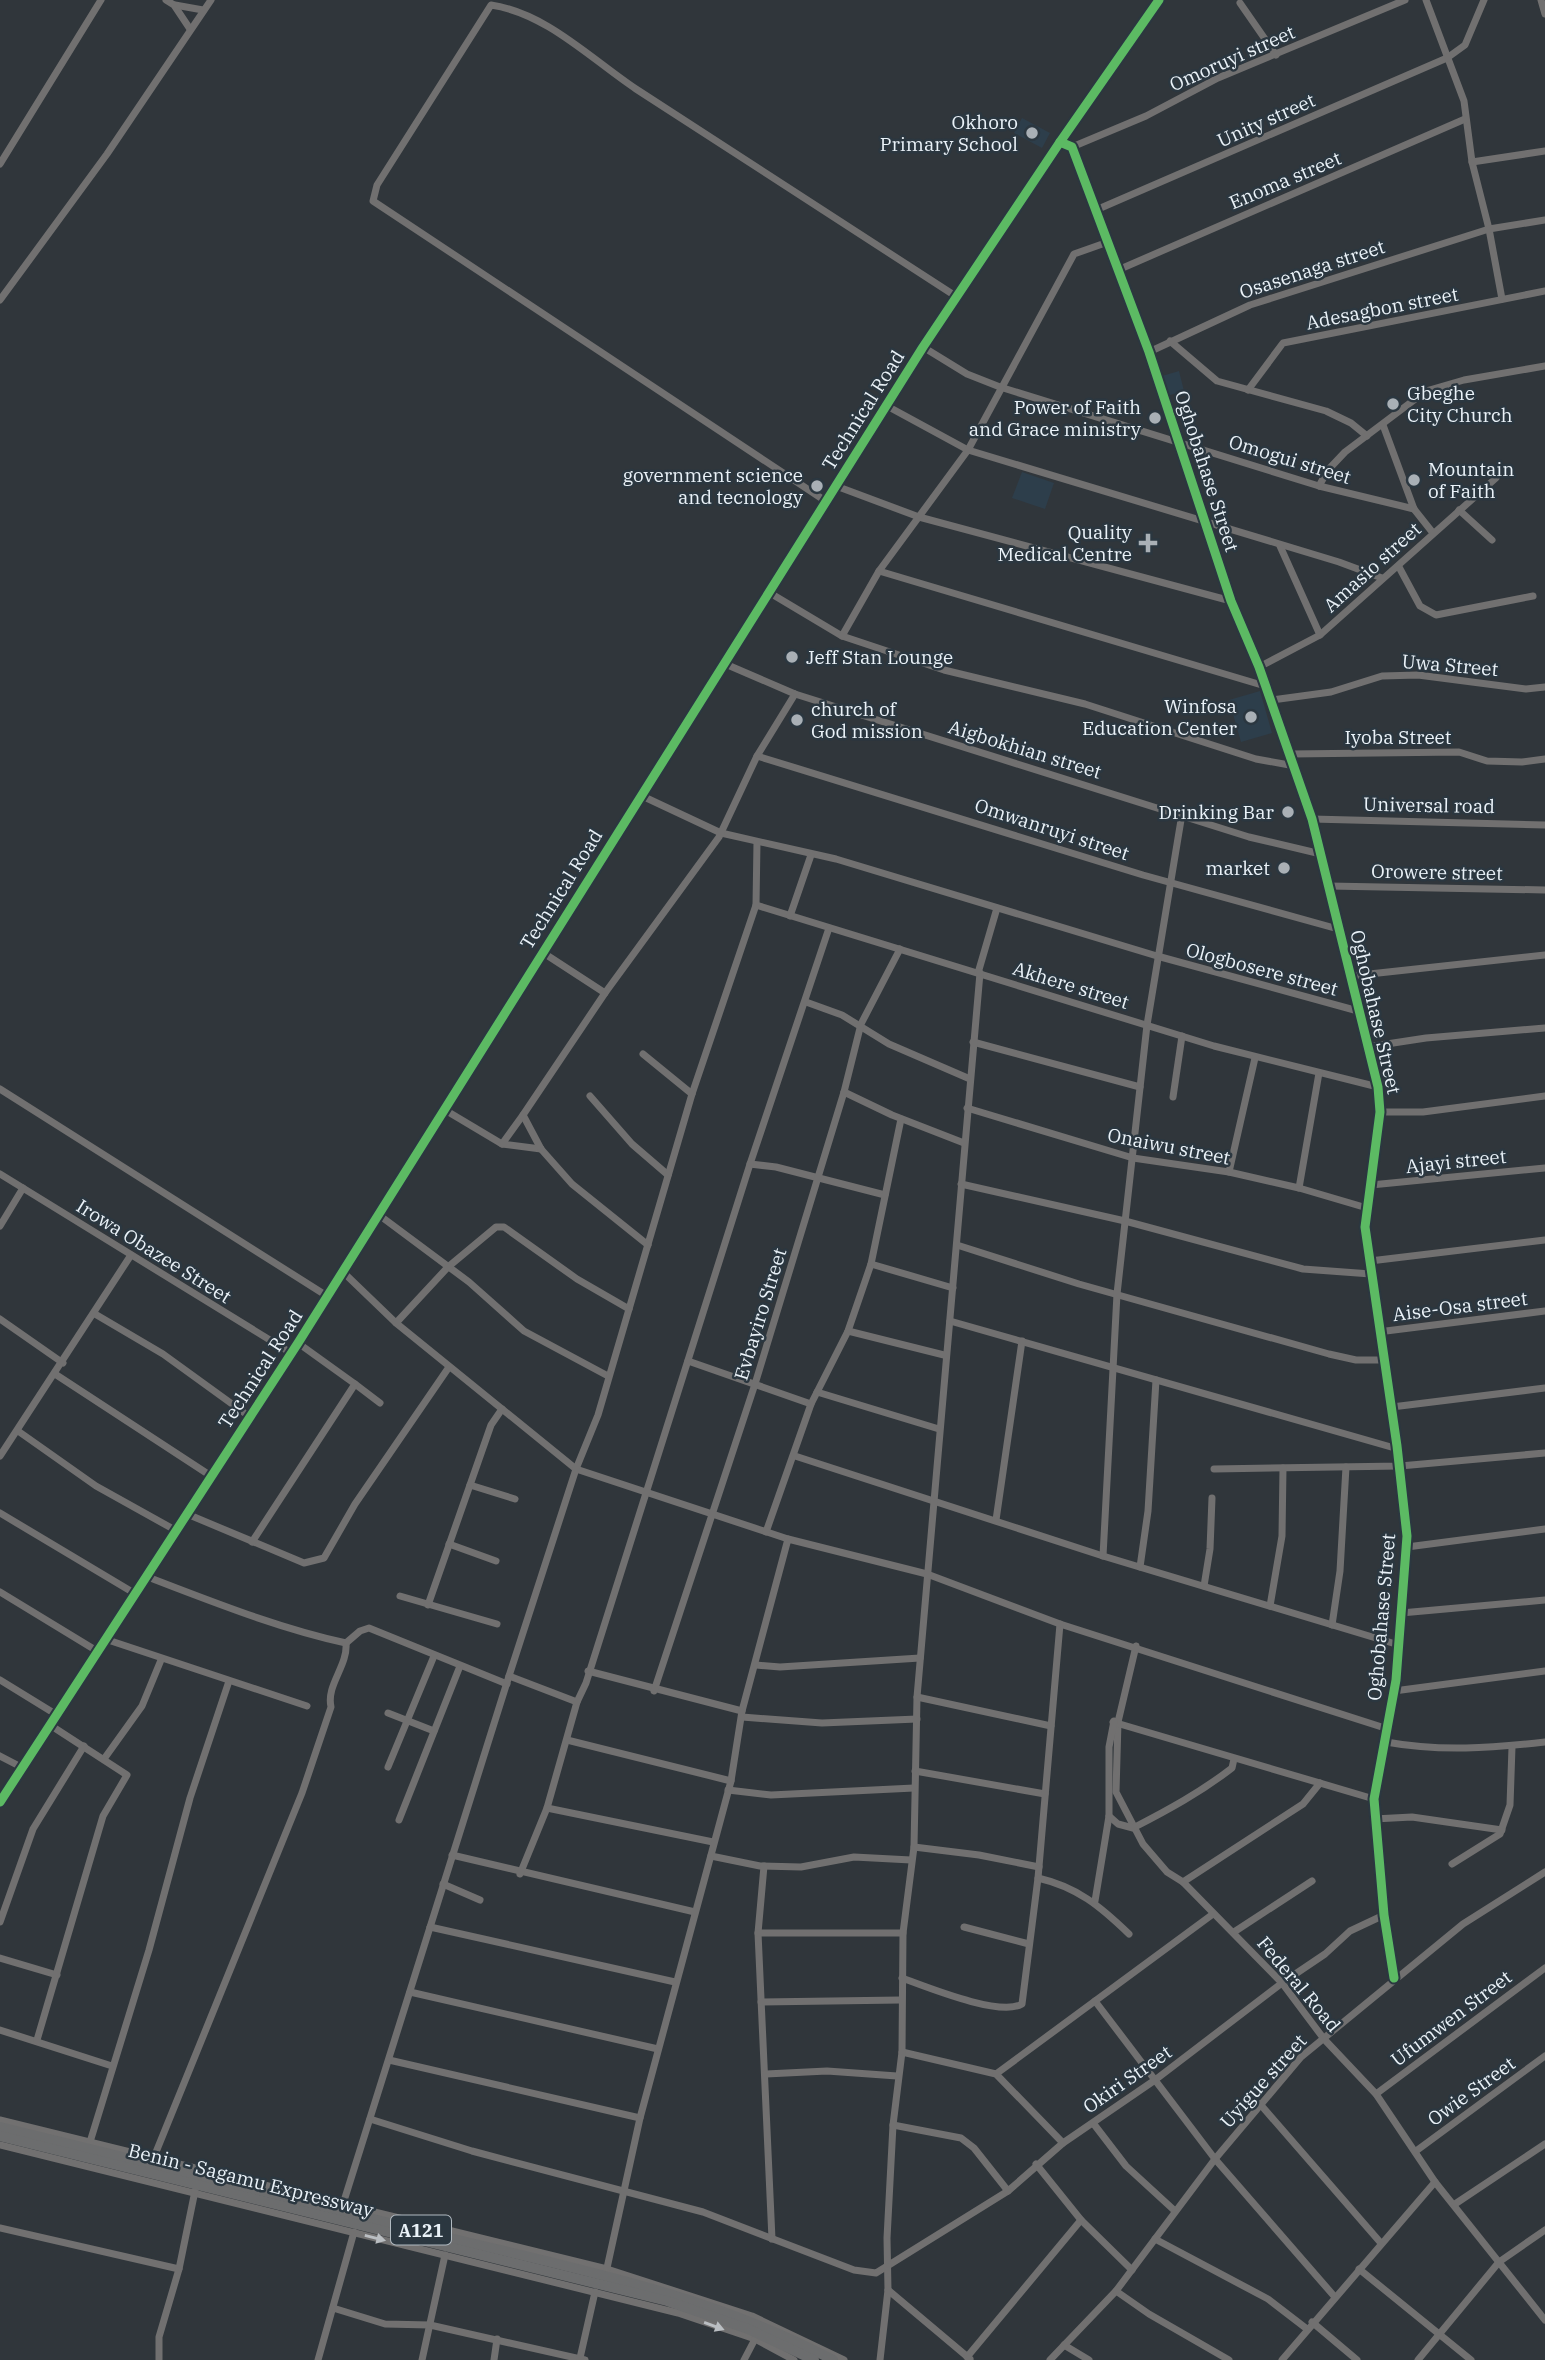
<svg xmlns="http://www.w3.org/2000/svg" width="1545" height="2360" viewBox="0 0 1545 2360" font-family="'IBM Plex Serif',serif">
	<rect width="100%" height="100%" fill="#30363b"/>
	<g fill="#2d3e4b">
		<path d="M1022 118 1050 133 1042 148 1014 133Z"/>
		<path d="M1179 371 1184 391 1167 396 1162 376Z"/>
		<path d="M1022 472 1054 483 1045 509 1012 498Z"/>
		<path d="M1260 691 1272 733 1241 742 1229 700Z"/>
	</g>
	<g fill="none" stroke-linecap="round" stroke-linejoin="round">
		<g stroke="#717070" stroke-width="7">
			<path d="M166 0 174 5 190 29"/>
			<path d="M1426 0 1464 101 1472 162 1489 229 1502 299"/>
			<path d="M1541 0 1545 14"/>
			<path d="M1240 3 1276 55"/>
			<path d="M175 5 203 10"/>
			<path d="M1060 142 1072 147 1149 352 1231 601 1259 667 1312 819 1378 1087 1380 1112 1365 1227 1397 1446 1407 1536 1396 1680 1374 1799 1384 1915 1394 1978"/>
			<path d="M1072 147 1146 116 1218 78 1405 0"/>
			<path d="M1472 162 1545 151"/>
			<path d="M0 164 101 0"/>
			<path d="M1096 210 1447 58 1465 45 1484 0"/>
			<path d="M1118 270 1465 119"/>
			<path d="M0 300 107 154 211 0"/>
			<path d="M1170 341 1217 381 1326 411 1351 423 1367 436"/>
			<path d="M923 347 967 374 1000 387 1319 486 1414 509"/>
			<path d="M1149 352 1250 305 1489 229 1545 220"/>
			<path d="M1248 390 1283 343 1545 291"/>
			<path d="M887 406 968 450 1339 562 1382 578"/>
			<path d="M1383 425 1414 509 1433 533"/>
			<path d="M836 486 919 517 1231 601"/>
			<path d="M1319 486 1328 470 1345 452 1426 391 1464 380 1545 366"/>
			<path d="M827 502 373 201 377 185 491 5C546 13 591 59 636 89 743 158 850 227 957 297"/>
			<path d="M1459 510 1492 540"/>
			<path d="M1280 546 1320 635"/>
			<path d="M1399 567 1420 606 1436 615 1533 596"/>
			<path d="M879 571 1265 686"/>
			<path d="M770 593 842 636 944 670 1085 704 1256 759 1295 766"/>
			<path d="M842 636 879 571 968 450 1074 254 1108 242"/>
			<path d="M723 663 795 694 1249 837 1321 854"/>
			<path d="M1259 667 1320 635 1496 478"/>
			<path d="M1272 700 1331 692 1382 676 1418 675 1526 689 1545 687"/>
			<path d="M1291 754 1459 752 1487 761 1522 762 1545 759"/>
			<path d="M757 756 1143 875 1338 929"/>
			<path d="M640 795 721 833 836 859 1157 956 1358 1011"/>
			<path d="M1312 819 1545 825"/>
			<path d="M1329 886 1545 890"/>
			<path d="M756 905 1214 1046 1378 1087"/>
			<path d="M790 916 811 855"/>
			<path d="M542 952 605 993"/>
			<path d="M978 973 997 908"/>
			<path d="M1351 976 1545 955"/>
			<path d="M806 1002 842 1015 889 1044 970 1079"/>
			<path d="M973 1042 1140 1087"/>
			<path d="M1367 1047 1426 1038 1545 1028"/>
			<path d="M643 1054 692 1094"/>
			<path d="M0 1089 327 1296"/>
			<path d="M844 1092 892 1115 964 1143"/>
			<path d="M590 1096 632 1144 668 1175"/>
			<path d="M1173 1097 1182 1036"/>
			<path d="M967 1108 1133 1158 1229 1172 1299 1188 1367 1208"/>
			<path d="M445 1110 502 1144"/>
			<path d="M1380 1112H1423L1545 1096"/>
			<path d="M523 1115 502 1144 541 1149"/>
			<path d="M750 1164 776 1167 885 1195"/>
			<path d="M1229 1172 1255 1058"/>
			<path d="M0 1174 291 1353"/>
			<path d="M961 1184 1125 1221 1303 1269 1371 1274"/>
			<path d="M1371 1185 1545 1168"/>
			<path d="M1299 1188 1319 1073"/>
			<path d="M379 1215 469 1282 524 1331 608 1376"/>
			<path d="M0 1226 23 1188"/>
			<path d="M648 1245 572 1184 541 1149 523 1115 605 993 719 837 757 756 795 694"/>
			<path d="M957 1245 1079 1284 1329 1354 1356 1360H1385"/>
			<path d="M1370 1261 1545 1240"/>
			<path d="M871 1264 953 1288"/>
			<path d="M343 1272 396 1323 576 1469 788 1539"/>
			<path d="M95 1314 163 1354 250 1417"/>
			<path d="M0 1319 63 1363"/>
			<path d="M950 1321 1398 1449"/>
			<path d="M396 1323 448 1267 496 1227H504L577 1279 629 1309"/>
			<path d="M848 1331 944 1355"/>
			<path d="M1378 1332 1545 1311"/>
			<path d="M688 1361 811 1404"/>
			<path d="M55 1374 211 1476"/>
			<path d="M355 1384 380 1403"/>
			<path d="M817 1392 939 1429"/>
			<path d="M1392 1407 1545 1388"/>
			<path d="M18 1431 96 1486 175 1530"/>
			<path d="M0 1456 131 1255"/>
			<path d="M795 1456 1103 1556 1399 1645"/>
			<path d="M1214 1469 1400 1466 1545 1453"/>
			<path d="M470 1485 515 1499"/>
			<path d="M0 1513 134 1593"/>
			<path d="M187 1514 304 1563 324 1558 355 1504 449 1367"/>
			<path d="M996 1520 1022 1341"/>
			<path d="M766 1532 811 1404 848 1331 871 1264 901 1119"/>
			<path d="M252 1542 355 1384 298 1343"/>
			<path d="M449 1544 496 1561"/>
			<path d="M1407 1547 1545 1529"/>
			<path d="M1103 1556 1117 1294 1147 1025 1182 814"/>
			<path d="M1140 1567 1148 1511 1156 1380"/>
			<path d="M145 1576C211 1601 277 1628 346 1643L360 1631 369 1628 507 1684"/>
			<path d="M1204 1586 1210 1549 1212 1498"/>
			<path d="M0 1592 97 1651"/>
			<path d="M400 1596 497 1624"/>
			<path d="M428 1605 491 1425 502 1409"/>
			<path d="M1270 1606 1282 1536 1283 1468"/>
			<path d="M1401 1613 1545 1600"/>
			<path d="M1332 1625 1340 1571 1346 1467"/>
			<path d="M105 1639 307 1706"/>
			<path d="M1136 1646 1118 1722 1116 1792 1143 1844 1167 1872 1183 1882 1282 1983 1324 2039 1376 2094 1435 2182 1545 2320"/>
			<path d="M756 1665 780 1667 920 1658"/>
			<path d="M588 1671 742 1711"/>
			<path d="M509 1676 577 1702"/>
			<path d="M0 1680 57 1715"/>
			<path d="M654 1691 755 1384 844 1092 861 1024 900 949"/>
			<path d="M1394 1691 1545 1671"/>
			<path d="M917 1697 1051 1726"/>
			<path d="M388 1713 434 1731"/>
			<path d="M742 1717 822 1723 917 1719"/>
			<path d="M1113 1722 1374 1799"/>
			<path d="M567 1740 731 1781"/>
			<path d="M1386 1742C1441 1752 1491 1748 1545 1742"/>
			<path d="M0 1756 23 1768"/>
			<path d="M104 1759 142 1706 161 1660"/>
			<path d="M388 1767 434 1656"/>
			<path d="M915 1771 1045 1794"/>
			<path d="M728 1790 771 1795 914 1788"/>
			<path d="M0 1802 298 1343 923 347 1060 142 1159 0"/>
			<path d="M547 1808 713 1842"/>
			<path d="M1109 1816 1118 1824 1133 1828C1168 1810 1201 1792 1232 1768L1234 1759"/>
			<path d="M1374 1819 1412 1817 1502 1830"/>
			<path d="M399 1820 460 1666"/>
			<path d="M914 1847 979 1855 1039 1867"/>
			<path d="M452 1855 695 1912"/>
			<path d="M711 1856 760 1866 801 1867 854 1857 911 1860"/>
			<path d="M1452 1864 1500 1834 1510 1805 1512 1747"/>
			<path d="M764 1866 758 1933 772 2239"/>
			<path d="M520 1874 547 1808 577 1702 586 1683 750 1164 829 928"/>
			<path d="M1038 1878C1077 1887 1100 1906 1129 1934"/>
			<path d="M1183 1882 1303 1804 1320 1783"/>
			<path d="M443 1884 480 1900"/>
			<path d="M1095 1901 1109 1816V1747L1114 1721"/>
			<path d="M0 1922 33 1829 84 1746"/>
			<path d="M430 1927 675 1982"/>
			<path d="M964 1927 1029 1944"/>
			<path d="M1234 1932 1312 1881"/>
			<path d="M758 1933H903"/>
			<path d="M0 1958 57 1975"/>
			<path d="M902 1978C927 1987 1000 2017 1022 2004L1038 1878 1060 1624"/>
			<path d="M410 1992 658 2049"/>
			<path d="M1095 2001 1215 2159 1334 2296"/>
			<path d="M761 2002 900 2000"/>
			<path d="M0 2030 112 2066"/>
			<path d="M37 2040 103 1816 127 1775 50 1725"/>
			<path d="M902 2052 996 2074 1063 2143"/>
			<path d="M389 2060 640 2118"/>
			<path d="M766 2074 827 2071 897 2076"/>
			<path d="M996 2074 1213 1914"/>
			<path d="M1376 2094 1545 1968"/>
			<path d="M1260 2104 1380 2242"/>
			<path d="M370 2119 472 2151 703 2212 854 2270 876 2273 1008 2191 1063 2143 1155 2080 1282 1983 1325 1954 1350 1931 1384 1915"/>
			<path d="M0 2120 607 2269 752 2316 844 2360"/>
			<path d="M1093 2123 1126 2166 1175 2211"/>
			<path d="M893 2125 961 2138 974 2148 1008 2191"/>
			<path d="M90 2142 149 1950 190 1798 229 1681"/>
			<path d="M0 2145 678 2313 755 2339 794 2360"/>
			<path d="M1416 2151 1545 2056"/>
			<path d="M154 2157 302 1793 331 1707C326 1685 348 1666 346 1643"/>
			<path d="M1036 2164 1081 2220 1132 2270"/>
			<path d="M343 2204 509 1676 576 1469 598 1415 692 1094 756 905 757 842"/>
			<path d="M1455 2204 1545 2144"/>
			<path d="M0 2228 179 2269"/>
			<path d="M1155 2239 1268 2299 1307 2329"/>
			<path d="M1359 2269 1471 2360"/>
			<path d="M605 2277 640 2118 731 1781 742 1711 788 1539 927 1574 1060 1624 1388 1729"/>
			<path d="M888 2290 970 2359"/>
			<path d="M1116 2291 1149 2314 1229 2360"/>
			<path d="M333 2308 385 2324 430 2325 585 2360"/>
			<path d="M1312 2322 1357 2360"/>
			<path d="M1064 2345 1089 2360"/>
			<path d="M967 2357 1081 2220"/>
			<path d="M580 2358 595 2292"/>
			<path d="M159 2360V2337L179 2269 195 2191"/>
			<path d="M318 2360 354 2232"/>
			<path d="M422 2360 445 2255"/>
			<path d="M494 2360 497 2339"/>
			<path d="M744 2360 755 2339"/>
			<path d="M880 2360 888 2290 887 2238 893 2125 902 2052 903 1933 914 1847 917 1697 980 973"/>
			<path d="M1050 2360 1116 2291 1215 2159 1301 2057 1463 1924 1545 1872"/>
			<path d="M1282 2360 1435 2182"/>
			<path d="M1418 2360 1499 2262 1545 2230"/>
		</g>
		<g stroke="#6c6d6e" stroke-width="10">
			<path d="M0 2127C151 2164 303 2201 454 2239 583 2270 715 2297 833 2360"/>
			<path d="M0 2136 667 2301 748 2329 814 2360"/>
		</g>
		<g stroke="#2b3740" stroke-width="13">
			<g id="cycleway">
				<path d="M1060 142 1072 147 1149 352 1231 601 1259 667 1312 819 1378 1087 1380 1112 1365 1227 1397 1446 1407 1536 1396 1680 1374 1799 1384 1915 1394 1978"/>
				<path d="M0 1802 298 1343 923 347 1060 142 1159 0"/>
			</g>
		</g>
		<use href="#cycleway" stroke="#5cba63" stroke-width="9"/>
	</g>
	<defs><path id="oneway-solid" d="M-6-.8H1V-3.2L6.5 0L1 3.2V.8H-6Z" transform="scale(1.75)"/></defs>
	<g fill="#babec2">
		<use href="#oneway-solid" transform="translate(375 2238) rotate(14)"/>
		<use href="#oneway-solid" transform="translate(714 2326) rotate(20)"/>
	</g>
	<g fill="#a9b0b6" stroke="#2b3740" stroke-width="2.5">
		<circle cx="1032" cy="133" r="7"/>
		<circle cx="1393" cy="404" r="7"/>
		<circle cx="1155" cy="418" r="7"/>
		<circle cx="1414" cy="480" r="7"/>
		<circle cx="817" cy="486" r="7"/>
		<path d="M1144.5 532.5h7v7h7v7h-7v7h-7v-7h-7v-7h7z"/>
		<circle cx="792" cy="657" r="7"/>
		<circle cx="1251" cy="717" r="7"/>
		<circle cx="797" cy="720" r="7"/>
		<circle cx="1288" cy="812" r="7"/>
		<circle cx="1284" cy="868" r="7"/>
	</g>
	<g text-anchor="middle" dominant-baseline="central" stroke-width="5" stroke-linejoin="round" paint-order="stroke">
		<rect fill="#2b3740" stroke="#b1bac1" stroke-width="2" x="391" y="2215.5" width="60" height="29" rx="5"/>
		<g font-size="18" font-weight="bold" fill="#eaf2f8">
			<text x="421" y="2230">A121</text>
		</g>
		<g font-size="19" fill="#eaf2f8" stroke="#2b3740">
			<text transform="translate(1232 58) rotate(-24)">Omoruyi street</text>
			<text transform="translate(1266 120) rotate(-24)">Unity street</text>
			<text transform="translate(1285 180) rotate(-23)">Enoma street</text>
			<text transform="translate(1312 269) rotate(-18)">Osasenaga street</text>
			<text transform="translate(1382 308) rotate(-11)">Adesagbon street</text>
			<text transform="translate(863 410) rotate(-58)">Technical Road</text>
			<text transform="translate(1290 459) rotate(17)">Omogui street</text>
			<text transform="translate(1207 471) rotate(72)">Oghobahase Street</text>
			<text transform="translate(1372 567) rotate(-42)">Amasio street</text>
			<text transform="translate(1450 665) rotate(5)">Uwa Street</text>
			<text x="1398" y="737">Iyoba Street</text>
			<text transform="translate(1025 749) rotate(17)">Aigbokhian street</text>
			<text transform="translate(1429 805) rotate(1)">Universal road</text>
			<text transform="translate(1052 829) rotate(18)">Omwanruyi street</text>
			<text transform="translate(1437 872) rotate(1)">Orowere street</text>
			<text transform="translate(561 889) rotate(-58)">Technical Road</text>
			<text transform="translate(1262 969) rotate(15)">Ologbosere street</text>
			<text transform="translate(1071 985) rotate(17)">Akhere street</text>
			<text transform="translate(1376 1012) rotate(77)">Oghobahase Street</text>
			<text transform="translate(1169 1146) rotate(11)">Onaiwu street</text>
			<text transform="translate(1456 1161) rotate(-6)">Ajayi street</text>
			<text transform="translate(154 1251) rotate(32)">Irowa Obazee Street</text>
			<text transform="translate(1460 1306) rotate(-7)">Aise-Osa street</text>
			<text transform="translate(760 1314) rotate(-73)">Evbayiro Street</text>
			<text transform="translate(260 1369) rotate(-57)">Technical Road</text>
			<text transform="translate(1381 1617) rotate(-85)">Oghobahase Street</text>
			<text transform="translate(1299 1984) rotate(50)">Federal Road</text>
			<text transform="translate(1451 2018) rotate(-37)">Ufumwen Street</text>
			<text transform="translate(1127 2079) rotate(-35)">Okiri Street</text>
			<text transform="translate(1263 2081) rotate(-48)">Uyigue street</text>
			<text transform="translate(1471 2091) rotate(-36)">Owie Street</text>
			<text transform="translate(251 2180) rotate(14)">Benin - Sagamu Expressway</text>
		</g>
		<g font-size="19" fill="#eaf2f8" stroke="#2b3740" text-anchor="end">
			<text x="1018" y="122">Okhoro<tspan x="1018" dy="22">Primary School</tspan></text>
			<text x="1407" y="393" text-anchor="start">Gbeghe<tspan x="1407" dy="22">City Church</tspan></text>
			<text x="1141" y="407">Power of Faith<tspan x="1141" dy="22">and Grace ministry</tspan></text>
			<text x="1428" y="469" text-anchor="start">Mountain<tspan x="1428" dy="22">of Faith</tspan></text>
			<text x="803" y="475">government science<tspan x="803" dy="22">and tecnology</tspan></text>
			<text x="1132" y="532">Quality<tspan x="1132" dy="22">Medical Centre</tspan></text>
			<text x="806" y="657" text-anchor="start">Jeff Stan Lounge</text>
			<text x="1237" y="706">Winfosa<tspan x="1237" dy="22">Education Center</tspan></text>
			<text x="811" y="709" text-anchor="start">church of<tspan x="811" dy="22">God mission</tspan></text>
			<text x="1274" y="812">Drinking Bar</text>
			<text x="1270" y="868">market</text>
		</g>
	</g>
</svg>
